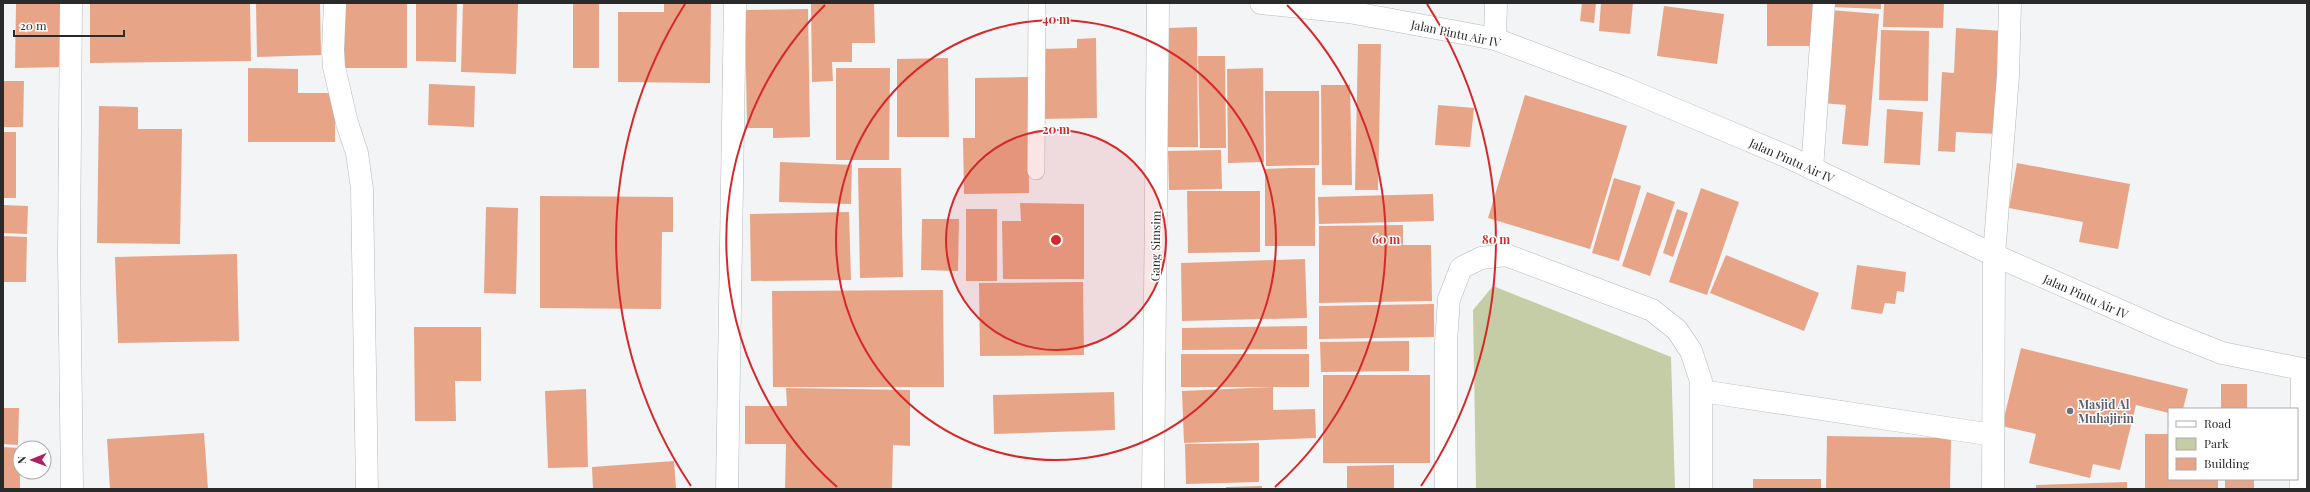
<svg xmlns="http://www.w3.org/2000/svg" width="2310" height="492" viewBox="0 0 2310 492" font-family="'Playfair Display',serif">
	<rect width="100%" height="100%" fill="#f3f4f6"/>
	<path fill="#c4cda5" d="M1493 286 1671 357 1675 489H1476L1473 310Z"/>
	<g fill="#e7a487">
		<path d="M16 3H64V67L15 68Z"/>
		<path d="M90 3H250L251 61 90 63Z"/>
		<path d="M256 3H320L321 55 257 57Z"/>
		<rect x="344" y="3" width="63" height="65"/>
		<path d="M416 3H457L456 62 416 61Z"/>
		<path d="M463 3H518L516 74 461 72Z"/>
		<rect x="573" y="3" width="26" height="65"/>
		<path d="M664 3H711L710 83 618 82V12H664Z"/>
		<path d="M811 3H874L875 43H852V62H832L833 81 812 82Z"/>
		<path d="M1582 3H1596L1594 23 1580 21Z"/>
		<path d="M1601 3H1633L1630 34 1599 31Z"/>
		<rect x="1767" y="3" width="50" height="43"/>
		<path d="M1831 3H1881V9L1831 7Z"/>
		<path d="M1884 3H1944L1943 28 1883 27Z"/>
		<path d="M1664 6 1724 14 1717 64 1657 56Z"/>
		<path d="M808 9 810 137 773 138V128H747L745 10Z"/>
		<path d="M1830 10 1879 14 1868 146 1842 144 1846 105 1822 103Z"/>
		<path d="M1197 27 1198 147H1168L1167 28Z"/>
		<path d="M1956 28 2003 31 1998 134 1956 132 1955 152 1938 151 1942 72 1954 73Z"/>
		<path d="M1881 30 1929 31 1928 101 1879 100Z"/>
		<path d="M1096 38 1097 118 1042 119V49L1077 48V39Z"/>
		<path d="M1358 44H1381L1378 190H1355Z"/>
		<path d="M1198 56H1225L1226 148H1200Z"/>
		<path d="M948 58 949 137H897V59Z"/>
		<path d="M248 68 298 69V93H335V142H248Z"/>
		<path d="M836 68H890L889 160H836Z"/>
		<path d="M1263 68 1264 162 1228 163 1227 69Z"/>
		<path d="M1028 77 1029 193 964 194 963 138H975V78Z"/>
		<path d="M3 81H24L23 127H3Z"/>
		<path d="M429 84 475 86 474 127 428 125Z"/>
		<path d="M1321 85H1350L1352 185H1322Z"/>
		<path d="M1265 91H1319V165L1266 166Z"/>
		<path d="M1525 95 1627 126 1590 249 1488 218Z"/>
		<path d="M1438 105 1474 108 1470 147 1435 145Z"/>
		<path d="M99 106 138 107V129H182L180 244 97 243Z"/>
		<path d="M1887 109 1923 112 1920 165 1884 163Z"/>
		<rect x="3" y="132" width="13" height="66"/>
		<path d="M1221 150 1222 189 1169 190 1168 151Z"/>
		<path d="M780 162 852 165 851 204 779 202Z"/>
		<path d="M2017 163 2130 184 2118 249 2079 242 2083 222 2009 208Z"/>
		<path d="M858 168H901L903 277 860 278Z"/>
		<path d="M1291 168H1315V246H1265V169Z"/>
		<path d="M1614 178 1641 186 1619 261 1592 253Z"/>
		<path d="M1701 188 1739 202 1707 295 1669 282Z"/>
		<path d="M1187 191H1260V252L1188 253Z"/>
		<path d="M1647 192 1675 202 1650 276 1622 266Z"/>
		<path d="M1433 194 1434 221 1319 224 1318 197Z"/>
		<path d="M540 196 673 197V232H662L661 309 540 308Z"/>
		<path d="M1020 203 1084 204V279H1003L1002 221H1021Z"/>
		<path d="M3 205 28 206 27 234 3 233Z"/>
		<path d="M486 207 518 208 516 294 484 293Z"/>
		<rect x="966" y="209" width="31" height="72"/>
		<path d="M1677 209 1688 213 1673 257 1663 253Z"/>
		<path d="M849 212 851 280 751 281 750 214Z"/>
		<path d="M922 219H959L958 271 921 270Z"/>
		<path d="M1403 225V245H1431L1432 301 1319 303V226Z"/>
		<path d="M3 236 27 237 26 282H3Z"/>
		<path d="M237 254 239 341 118 343 115 257Z"/>
		<path d="M1726 255 1819 293 1804 331 1710 293Z"/>
		<path d="M1305 259 1307 318 1182 321 1181 263Z"/>
		<path d="M1857 265 1906 272 1904 292 1897 291 1895 304 1885 303 1882 314 1851 309Z"/>
		<path d="M1083 282 1084 355 980 356 979 283Z"/>
		<path d="M943 290 944 387H773L772 291Z"/>
		<path d="M1434 304V337L1319 339V306Z"/>
		<path d="M1307 326V349L1182 350V328Z"/>
		<path d="M414 327H481V381H455L456 421H415Z"/>
		<path d="M1409 341V371L1321 372 1320 342Z"/>
		<path d="M2021 348 2188 389 2183 409H2169V413L2136 405 2120 470 2093 464 2090 478 2029 463 2036 434 2002 426Z"/>
		<rect x="1181" y="354" width="128" height="33"/>
		<rect x="1323" y="375" width="107" height="88"/>
		<rect x="2221" y="384" width="26" height="25"/>
		<path d="M1273 387V410L1315 409 1316 438 1184 443 1182 391Z"/>
		<path d="M786 388 910 390V446L893 445 892 489H785L786 444H745V406H787Z"/>
		<path d="M586 389 588 467 548 468 545 391Z"/>
		<path d="M1114 392 1115 430 994 434 993 395Z"/>
		<path d="M3 408H19L18 445 3 444Z"/>
		<path d="M204 433 208 489H110L107 439Z"/>
		<path d="M2145 434H2169V479H2218V489H2145Z"/>
		<path d="M1827 436 1951 438 1950 489H1826Z"/>
		<path d="M1259 443V482L1186 484 1185 444Z"/>
		<path d="M3 447 20 448V489H3Z"/>
		<path d="M674 461 676 489H593L592 467Z"/>
		<path d="M1394 465V489H1347V466Z"/>
		<rect x="1753" y="479" width="68" height="10"/>
		<path d="M2225 479 2254 480V489H2225Z"/>
		<path d="M2127 482V489H2036V485Z"/>
		<path d="M1262 486V489H1226V487Z"/>
	</g>
	<g fill="none" stroke-linecap="round" stroke-linejoin="round">
		<g stroke="#b8b9bb" stroke-width="18">
			<path id="service" d="M1036 171 1037 3"/>
		</g>
		<g stroke="#b8b9bb" stroke-width="23">
			<g id="minor">
				<path d="M71 3 69 254 72 489"/>
				<path d="M335 3 333 50 334 67 347 123 357 153 362 189 367 489"/>
				<path d="M1495 39 1496 3"/>
				<path d="M1812 169 1824 3"/>
				<path d="M1702 391 1993 435"/>
				<path d="M727 489 735 3"/>
				<path d="M1153 489 1158 3"/>
				<path d="M1446 489V342L1449 299 1461 268 1481 258 1506 255 1652 310 1677 330 1691 351 1701 381V489"/>
				<path d="M1993 489 1994 255 2008 76 2010 3"/>
				<path d="M2301 489 2302 370"/>
			</g>
		</g>
		<g stroke="#b8b9bb" stroke-width="23">
			<path id="secondary" d="M1261 3 1349 12 1495 39 1622 87 1786 156 1994 255 2164 330 2222 353 2307 370"/>
		</g>
		<use href="#service" stroke="#fff" stroke-width="17"/>
		<use href="#minor" stroke="#fff" stroke-width="22"/>
		<use href="#secondary" stroke="#fff" stroke-width="22"/>
	</g>
	<circle cx="1056" cy="240" r="110" fill="#d62828" fill-opacity=".12"/>
	<g fill="none" stroke="#d62828" stroke-width="2">
		<circle cx="1056" cy="240" r="110"/>
		<circle cx="1056" cy="240" r="220"/>
		<path d="M837 487A330 330 0 0 1 825 5M1287 5A330 330 0 0 1 1275 487"/>
		<path d="M691 486A440 440 0 0 1 685 4M1427 4A440 440 0 0 1 1421 486"/>
	</g>
	<circle fill="#6b7280" stroke="#fff" stroke-width="1.5" cx="2070" cy="411" r="4"/>
	<g text-anchor="middle" dominant-baseline="central" stroke-width="3" stroke-linejoin="round" paint-order="stroke">
		<g font-size="12" fill="#2a2a2b" stroke="#fff">
			<text transform="translate(1456 33) rotate(12)">Jalan Pintu Air IV</text>
			<text transform="translate(1792 160) rotate(24)">Jalan Pintu Air IV</text>
			<text transform="translate(1155 246) rotate(-89)">Gang Simsim</text>
			<text transform="translate(2086 296) rotate(24)">Jalan Pintu Air IV</text>
		</g>
		<g font-size="12" font-weight="bold" fill="#5b616d" stroke="#fff" text-anchor="start">
			<text x="2078" y="404">Masjid Al<tspan x="2078" dy="14">Muhajirin</tspan></text>
		</g>
	</g>
	<circle cx="1056" cy="240" r="6" fill="#d62828" stroke="#fff" stroke-width="2"/>
	<g font-size="12" text-anchor="middle" font-weight="bold" fill="#d62828" stroke="#fff" stroke-width="3" stroke-linejoin="round" paint-order="stroke">
		<text x="1056" y="24">40 m</text>
		<text x="1056" y="134">20 m</text>
		<text x="1386" y="244">60 m</text>
		<text x="1496" y="244">80 m</text>
	</g>
	<rect width="2310" height="492" fill="none" stroke="#2a2a2b" stroke-width="8"/>
	<rect x="2168" y="408" width="130" height="72" fill="#ffffff" stroke="#aaaaaa"/>
	<rect x="2176" y="421" width="20" height="6" fill="#ffffff" stroke="#aaaaaa"/>
	<text x="2204" y="428" font-size="12" fill="#2a2a2b">Road</text>
	<rect x="2176" y="438" width="20" height="12" fill="#c4cda5" stroke="#aaaaaa"/>
	<text x="2204" y="448" font-size="12" fill="#2a2a2b">Park</text>
	<rect x="2176" y="458" width="20" height="12" fill="#e7a487" stroke="#aaaaaa"/>
	<text x="2204" y="468" font-size="12" fill="#2a2a2b">Building</text>
	<g transform="translate(32 460) rotate(269)"><circle r="19" fill="#ffffff" stroke="#aaaaaa"/>
	<path d="M0-3L7 15L0 10L-7 15Z" fill="#ab2163"/>
	<text y="-6" font-size="11" font-weight="bold" text-anchor="middle" fill="#2a2a2b">N</text>
	</g>
	<path d="M14 30v6h110v-6" fill="none" stroke="#2a2a2b" stroke-width="2"/>
	<text x="20" y="30" font-size="12" fill="#2a2a2b" stroke="#ffffff" stroke-width="3" paint-order="stroke">20 m</text>
</svg>
